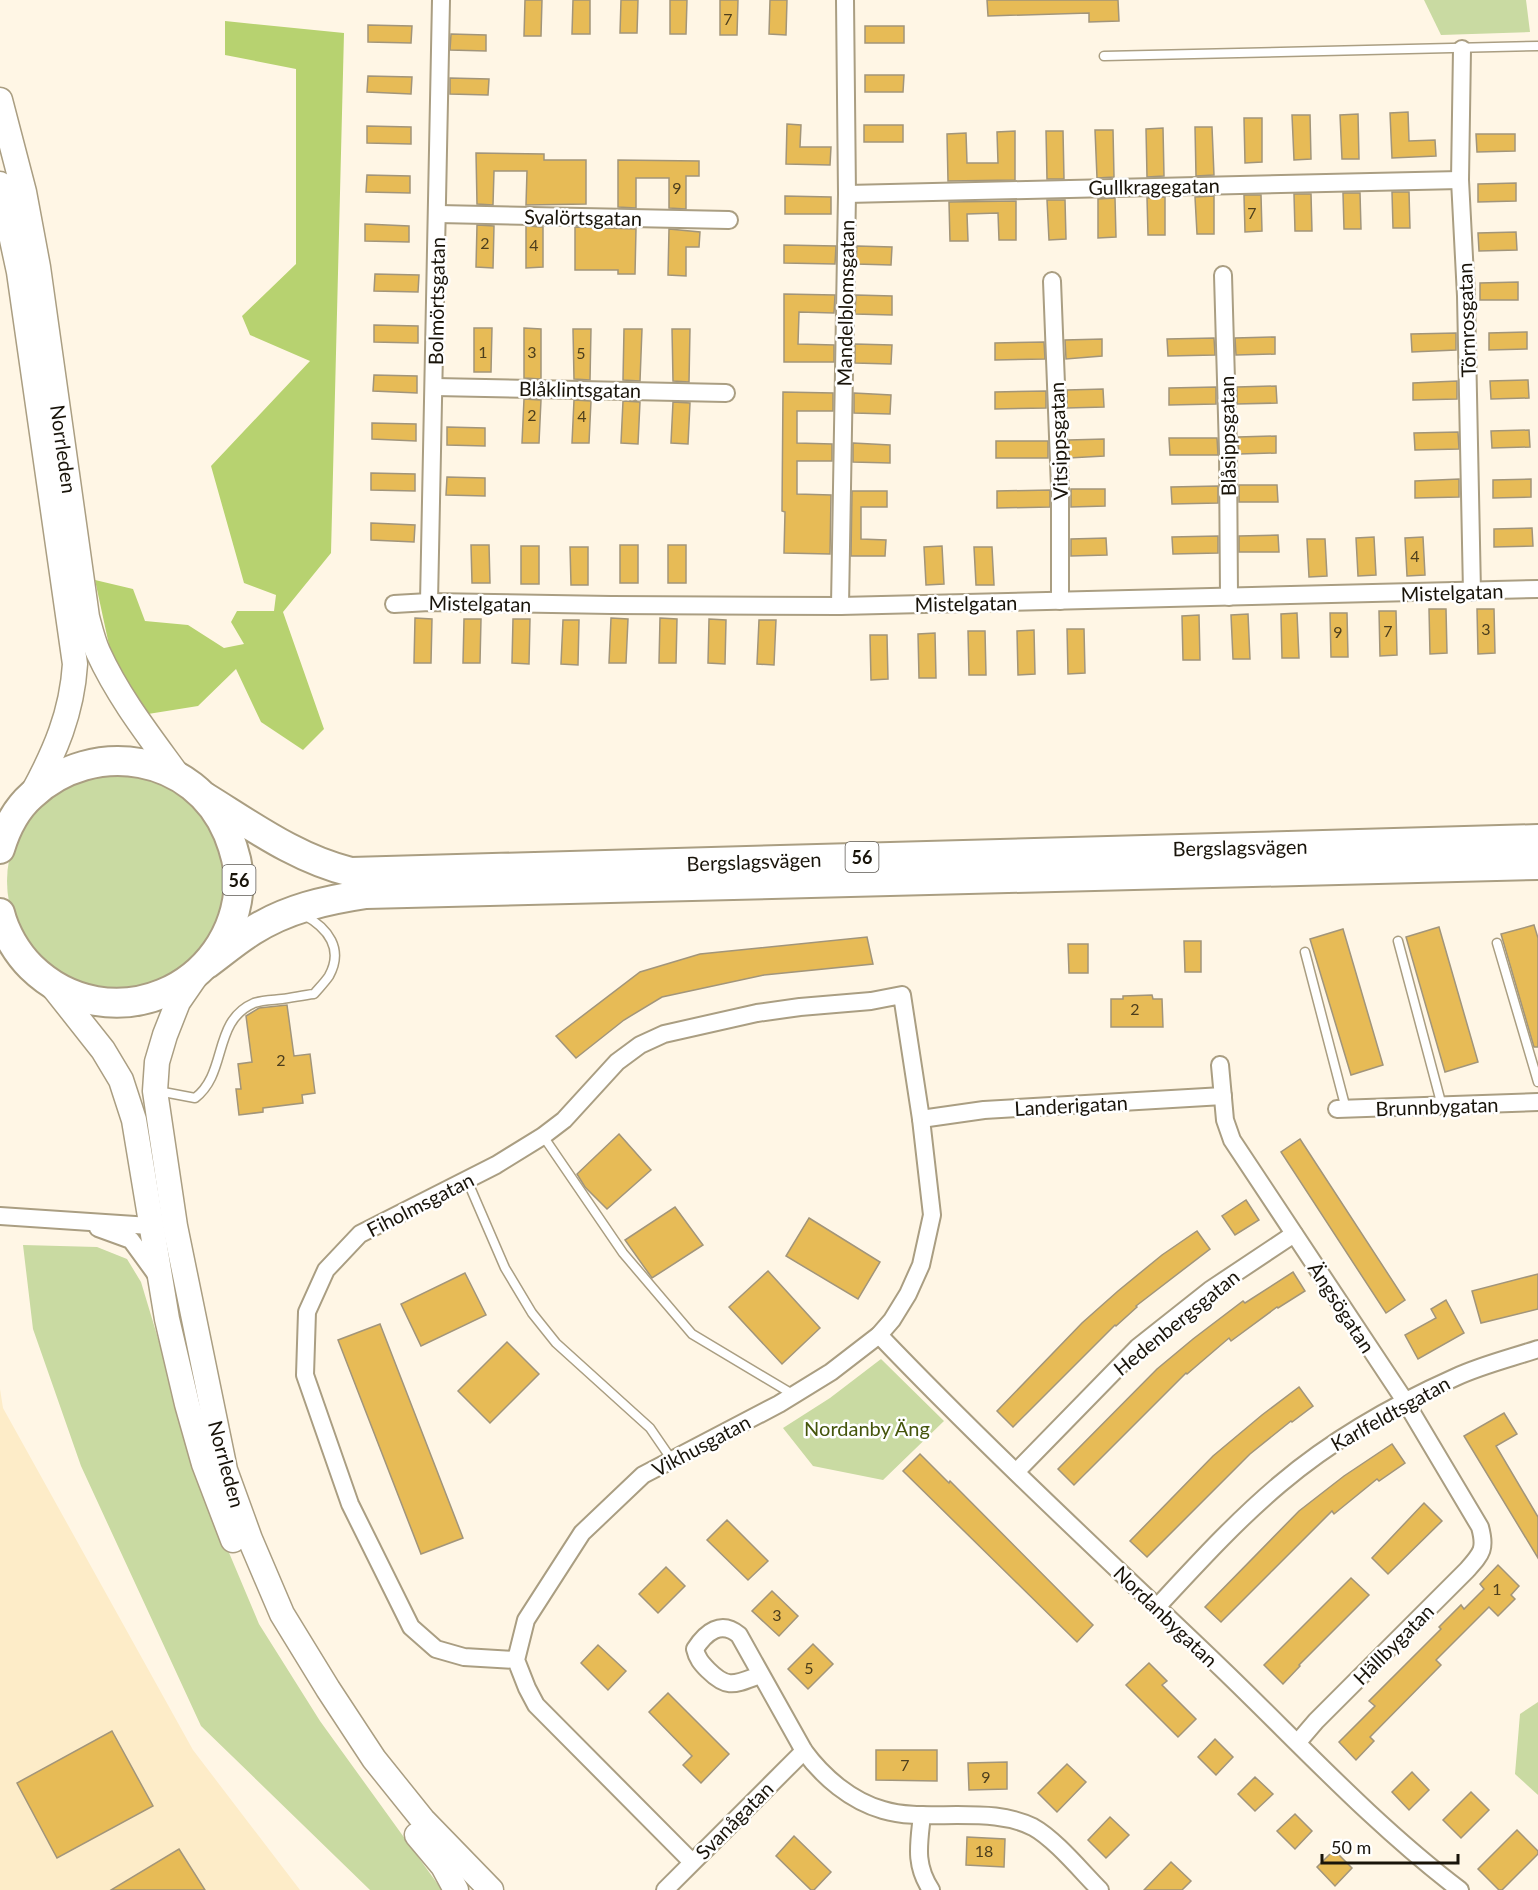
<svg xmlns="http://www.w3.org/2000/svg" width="1538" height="1890" viewBox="0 0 1538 1890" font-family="Lato,sans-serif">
	<rect width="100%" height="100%" fill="#fff6e5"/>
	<path fill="#fdecc8" d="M0 1389 3 1408 193 1750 300 1890H0Z"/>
	<g fill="#c9daa2">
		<path d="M1424 0H1526L1530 32 1441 35Z"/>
		<circle cx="116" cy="881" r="109"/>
		<path d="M23 1245 97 1247 127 1259 141 1282 206 1498 259 1624 320 1721 442 1890H370L201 1726 81 1466 33 1329Z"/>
		<path d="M881 1359 944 1421 883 1480 813 1466 783 1428 830 1398Z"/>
		<path d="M1538 1702V1795L1515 1774 1520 1714Z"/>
	</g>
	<path fill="#b7d270" d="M225 21 344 33 331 553 283 612 324 729 303 750 261 722 236 669 198 706 148 714 112 659 95 580 133 589 145 621 188 625 224 648 244 644 231 622 237 611H274L276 595 244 583 211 466 310 361 250 335 242 316 296 264V69L225 55Z"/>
	<g fill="#e7bb56" stroke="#a2957a" stroke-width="1.5">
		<path d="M525 0H542L541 36H524Z"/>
		<path d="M573 0H590V34H572Z"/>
		<path d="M621 0H638L637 33H620Z"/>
		<path d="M670 0H687L686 34H670Z"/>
		<path d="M720 0H738L737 35H720Z"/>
		<path d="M770 0H787L786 35 769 34Z"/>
		<path d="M987 0H1118L1119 21 1089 22V13L988 16Z"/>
		<path d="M368 25 412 26 411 43 368 42Z"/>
		<rect x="865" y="26" width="39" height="17"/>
		<path d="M451 34 486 35V51L450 50Z"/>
		<path d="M865 75H904L903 92H865Z"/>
		<path d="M368 76 412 77 411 94 367 92Z"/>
		<path d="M450 78 489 79 488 95 450 94Z"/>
		<path d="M1408 112 1409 141 1435 140 1436 156 1392 158 1390 113Z"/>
		<path d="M1358 114 1359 159H1342L1340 115Z"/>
		<path d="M1292 115H1310L1311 159 1294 160Z"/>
		<path d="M1244 118H1262V162L1245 163Z"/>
		<path d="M787 124 801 125 800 147H831L830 165 786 164Z"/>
		<rect x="864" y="125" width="39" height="17"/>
		<path d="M367 126 411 127V144L367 143Z"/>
		<path d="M1195 127H1212L1214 175 1196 176Z"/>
		<path d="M1163 128 1164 176 1147 177 1146 129Z"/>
		<path d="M1095 130H1113L1114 177 1097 178Z"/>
		<path d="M1015 131V180L948 181 947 134 966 133 967 163H998L997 132Z"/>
		<path d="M1046 131H1063L1064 179H1047Z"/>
		<path d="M1476 134H1515V151L1477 152Z"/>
		<path d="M476 153 544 154V160H586V204L526 205 527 171H494L493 205 477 204Z"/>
		<path d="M618 160 699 161V176H686V209L669 208V178H636V208L618 207Z"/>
		<path d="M367 175 410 176V193L366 192Z"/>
		<path d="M1516 183V201L1478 202V184Z"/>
		<path d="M1392 192H1409L1410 228H1393Z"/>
		<path d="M1343 193H1360L1361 229H1344Z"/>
		<path d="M1294 194H1311L1312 231H1295Z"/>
		<path d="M1244 195H1261L1262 231 1245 232Z"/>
		<path d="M785 196 831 197V214H785Z"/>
		<path d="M1214 196V234H1197L1195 197Z"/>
		<path d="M1165 197V235H1148L1147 198Z"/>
		<path d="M1115 198 1116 237 1098 238V199Z"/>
		<path d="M1047 200H1065L1066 239 1049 240Z"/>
		<path d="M1016 201V240H999L998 213 967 214 968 241H950L949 202Z"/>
		<path d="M365 224 409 226V242L365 241Z"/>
		<path d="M477 225 494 226 493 268 476 267Z"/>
		<path d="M526 226 543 227V267L526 268Z"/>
		<path d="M575 227 636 229 635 274H618V270H575Z"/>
		<path d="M669 229 700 232 699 247H686V276L668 275Z"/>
		<path d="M1516 232 1517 250 1479 251 1478 233Z"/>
		<path d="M784 245 836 246 835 264 784 263Z"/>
		<path d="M857 246 892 247 891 265 856 264Z"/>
		<path d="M375 274 419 275 418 292 374 291Z"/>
		<path d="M1518 282V300H1480V283Z"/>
		<path d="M784 294 835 295 834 313 799 312 798 344 834 345V362H784Z"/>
		<path d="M856 295 892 296V315L855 314Z"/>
		<path d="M374 325 418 326V343L374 342Z"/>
		<path d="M474 328H492L491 372H474Z"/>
		<path d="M524 328 541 329V379L524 378Z"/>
		<path d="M573 329H591L590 380 574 379Z"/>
		<path d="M624 329H642L640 381 623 380Z"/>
		<path d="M672 329H690L689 382 673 381Z"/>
		<path d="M1527 332V349L1489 350V333Z"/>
		<path d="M1456 333V350L1412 352 1411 334Z"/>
		<path d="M1275 337V354L1236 355 1235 338Z"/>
		<path d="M1214 338 1215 355 1168 356 1167 339Z"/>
		<path d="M1102 339V356L1066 359 1065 340Z"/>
		<path d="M1044 342 1045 359 995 360V343Z"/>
		<path d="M855 344 892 345 891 364 855 363Z"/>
		<path d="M374 375 417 376V393L373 391Z"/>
		<path d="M1528 380 1529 398 1491 399 1490 381Z"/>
		<path d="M1457 381V399L1413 400V383Z"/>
		<path d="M1276 386 1277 403 1237 404V387Z"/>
		<path d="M1216 387V404L1169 405V388Z"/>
		<path d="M1103 389 1104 407 1067 408V390Z"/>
		<path d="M1046 391V408L995 409V392Z"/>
		<path d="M783 392 833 393V411H797V443L832 444V461H797V494L831 495 830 554 784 553 785 512 782 511Z"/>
		<path d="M854 393 891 395 890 414 854 413Z"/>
		<path d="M524 399 541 400 539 443H522Z"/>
		<path d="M574 400 591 401 589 443H572Z"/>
		<path d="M623 401 640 402 638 444 621 443Z"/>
		<path d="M673 402 690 403 688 444 671 443Z"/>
		<path d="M372 423 416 424V441L372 439Z"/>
		<path d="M447 427 485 428V446L447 445Z"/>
		<path d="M1529 430 1530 447 1492 448 1491 431Z"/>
		<path d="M1458 432 1459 449 1415 450 1414 433Z"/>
		<path d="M1276 436V453L1239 454 1238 437Z"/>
		<path d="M1169 438H1217L1218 455H1170Z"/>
		<path d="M1104 439V456L1069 458V440Z"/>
		<rect x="996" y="441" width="52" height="17"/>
		<path d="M853 443 890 445V463L853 462Z"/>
		<path d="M371 473 415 474V491L371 490Z"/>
		<path d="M447 477 485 478V496L446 495Z"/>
		<path d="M1459 479V497L1415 498V481Z"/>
		<path d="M1531 479V497L1493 498V480Z"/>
		<path d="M1239 485H1277L1278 502H1239Z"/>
		<path d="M1218 486V503L1172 504 1171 487Z"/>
		<path d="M1071 489H1105V506L1071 507Z"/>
		<path d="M1050 490V507L997 508V491Z"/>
		<path d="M852 491H887V507H861V539L886 540 885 556H851Z"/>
		<path d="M371 523 415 525 414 542 371 540Z"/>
		<path d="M1532 528 1533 546 1494 547V529Z"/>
		<path d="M1278 535 1279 552H1239V536Z"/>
		<path d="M1218 536V553L1173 554 1172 537Z"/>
		<path d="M1374 537 1376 575 1358 576 1356 538Z"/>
		<path d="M1423 537 1425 575 1407 576 1405 538Z"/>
		<path d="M1106 538 1107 555 1071 556V539Z"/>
		<path d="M1307 539H1325L1327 576 1309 577Z"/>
		<path d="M471 545H489L490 583H472Z"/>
		<rect x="620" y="545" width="18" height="38"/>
		<rect x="668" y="545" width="18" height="38"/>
		<rect x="521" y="546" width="18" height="38"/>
		<path d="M942 546 944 584 926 585 924 547Z"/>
		<path d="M570 547H588V585H571Z"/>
		<path d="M974 547H992L994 585H976Z"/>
		<path d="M1429 609H1446L1447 653 1430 654Z"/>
		<path d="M1477 609H1494L1495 653 1478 654Z"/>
		<path d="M1379 611H1396L1397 655 1380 656Z"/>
		<path d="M1297 613 1299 658H1282L1281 614Z"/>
		<path d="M1330 613H1347L1348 657H1331Z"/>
		<path d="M1248 614 1250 659H1233L1231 615Z"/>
		<path d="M1199 615 1200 660H1183L1182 616Z"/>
		<path d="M415 618 432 619 431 663H414Z"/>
		<path d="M611 618 628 619 626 663H609Z"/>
		<path d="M660 618 677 619 676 663H659Z"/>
		<path d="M464 619H481L480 663H463Z"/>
		<path d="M513 619H530L529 664 512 663Z"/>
		<path d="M709 619 726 620 725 664 708 663Z"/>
		<path d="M563 620H579L578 665 561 664Z"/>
		<path d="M759 620H776L774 665 757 664Z"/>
		<path d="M1067 629H1084L1085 673 1068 674Z"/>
		<path d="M1034 630 1035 674 1018 675 1017 631Z"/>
		<path d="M968 631H985L986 675H969Z"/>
		<path d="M935 633 936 678H919L918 634Z"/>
		<path d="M870 635H887L888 679 871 680Z"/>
		<path d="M1534 925 1538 938V1047H1534L1501 934Z"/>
		<path d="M1439 927 1478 1062 1445 1072 1406 937Z"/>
		<path d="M1343 929 1383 1065 1351 1075 1310 939Z"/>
		<path d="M867 937 873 964 764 975 662 997 624 1020 576 1058 556 1036 640 972 700 954Z"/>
		<path d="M1184 941H1201V972H1185Z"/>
		<path d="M1068 944H1088V973H1069Z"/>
		<path d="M1152 995 1153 999H1162L1163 1027H1111V999H1123V996Z"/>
		<path d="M287 1005 294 1056 310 1054 315 1093 302 1095 303 1103 263 1108V1112L239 1115 236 1089H241L238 1064 252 1062 246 1016 259 1008Z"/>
		<path d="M619 1134 651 1170 607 1209 585 1187 577 1174Z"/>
		<path d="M1300 1139 1405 1300 1386 1313 1281 1152Z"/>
		<path d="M1246 1200 1259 1220 1235 1235 1222 1216Z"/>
		<path d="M675 1207 703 1245 652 1278 625 1240Z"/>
		<path d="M809 1218 880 1262 858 1299 786 1256Z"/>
		<path d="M1197 1231 1210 1249 1136 1306 1137 1307 1116 1326 1115 1325 1013 1427 997 1411 1082 1323 1118 1291 1162 1255Z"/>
		<path d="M768 1271 820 1328 782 1364 729 1307Z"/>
		<path d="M1293 1272 1305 1291 1278 1308 1277 1307 1231 1341 1229 1338 1187 1374 1186 1373 1074 1485 1058 1469 1157 1369 1193 1339 1243 1301 1245 1303Z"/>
		<path d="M465 1273 486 1315 421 1346 401 1304Z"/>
		<path d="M1538 1274V1309L1481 1323 1472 1291Z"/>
		<path d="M1446 1300 1464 1333 1418 1359 1405 1335 1436 1318 1431 1309Z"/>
		<path d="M380 1324 463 1538 421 1554 338 1340Z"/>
		<path d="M507 1342 539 1374 490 1423 458 1391Z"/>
		<path d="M1299 1387 1313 1406 1292 1422 1291 1421 1250 1454 1147 1557 1130 1541 1213 1456 1262 1415Z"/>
		<path d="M1504 1413 1517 1434 1496 1446 1538 1517V1558L1464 1436Z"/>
		<path d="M1392 1444 1405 1463 1379 1481 1377 1479 1334 1514 1332 1511 1221 1622 1205 1607 1299 1511 1344 1476Z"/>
		<path d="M920 1454 949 1483 950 1481 1093 1625 1077 1642 903 1471Z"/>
		<path d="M1424 1503 1442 1521 1388 1574 1372 1558Z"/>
		<path d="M727 1520 768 1561 748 1580 707 1540Z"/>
		<path d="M1498 1565 1519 1586 1511 1595 1515 1599 1498 1616 1489 1607 1436 1660 1441 1665 1370 1737 1374 1741 1356 1760 1339 1742 1375 1706 1369 1701 1441 1629 1439 1627 1461 1605 1464 1609 1484 1589 1480 1584Z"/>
		<path d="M666 1567 685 1586 658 1613 639 1594Z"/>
		<path d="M1351 1578 1369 1595 1299 1665 1300 1666 1283 1684 1264 1665Z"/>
		<path d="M772 1591 798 1616 779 1636 752 1611Z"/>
		<path d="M813 1644 833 1664 808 1689 788 1669Z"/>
		<path d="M598 1645 626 1671 608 1690 581 1663Z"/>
		<path d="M1149 1663 1167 1681 1162 1685 1196 1719 1178 1737 1126 1685Z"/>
		<path d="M668 1693 729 1754 701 1783 683 1765 692 1756 649 1712Z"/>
		<path d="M112 1731 153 1806 57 1858 17 1783Z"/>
		<path d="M1215 1739 1233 1757 1216 1775 1198 1757Z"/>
		<path d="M876 1750H937V1781L876 1780Z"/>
		<path d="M1007 1762V1789L969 1790 968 1763Z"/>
		<path d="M1067 1764 1086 1782 1057 1812 1038 1793Z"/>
		<path d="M1412 1772 1429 1790 1409 1810 1392 1792Z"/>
		<path d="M1255 1777 1273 1794 1255 1811 1238 1794Z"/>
		<path d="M1471 1792 1489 1810 1461 1838 1443 1820Z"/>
		<path d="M1295 1814 1312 1831 1295 1849 1277 1831Z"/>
		<path d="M1110 1817 1129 1835 1106 1858 1088 1840Z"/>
		<path d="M1517 1830 1538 1851V1854L1502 1890H1499L1478 1869Z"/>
		<path d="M794 1836 831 1872 814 1890H811L776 1856Z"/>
		<path d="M967 1837 1005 1839 1004 1867 966 1865Z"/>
		<path d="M179 1849 205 1890H111Z"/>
		<path d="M1334 1850 1352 1868 1335 1886 1317 1867Z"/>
		<path d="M1171 1862 1191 1881 1182 1890H1144Z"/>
	</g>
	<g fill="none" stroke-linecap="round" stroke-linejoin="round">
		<g stroke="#aa9e82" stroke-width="11">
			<g id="service">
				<path d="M1104 56 1538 46"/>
				<path d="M1398 941 1442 1106"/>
				<path d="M1497 943 1538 1082"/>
				<path d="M1305 952 1346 1109"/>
				<path d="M158 1091 195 1098C228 1073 212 1021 254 1003 262 1000 273 1000 282 999 292 998 303 995 314 994 319 988 325 982 329 976 344 949 328 928 304 915"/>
				<path d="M543 1136 623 1253 692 1334 794 1395"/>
				<path d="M467 1180 505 1268 532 1313 556 1343 650 1428 672 1460"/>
			</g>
		</g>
		<g stroke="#aa9e82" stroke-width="20">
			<g id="minor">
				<path d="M1462 49 1460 180 1466 296 1472 592"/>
				<path d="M847 194 1460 180"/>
				<path d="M438 214 729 220"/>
				<path d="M1223 275 1228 451 1229 597"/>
				<path d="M1052 281 1060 488V601"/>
				<path d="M435 387 726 393"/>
				<path d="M429 602 441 0"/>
				<path d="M394 604 429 602 611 605 840 606 1538 589"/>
				<path d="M840 606 847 194 845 0"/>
				<path d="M1220 1065 1225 1120 1232 1140 1405 1401 1480 1527C1486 1549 1482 1553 1467 1570L1316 1721 1298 1742"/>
				<path d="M1337 1109 1538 1102"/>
				<path d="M921 1119 984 1110 1223 1096"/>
				<path d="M0 1216 150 1226"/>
				<path d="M98 1228 131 1240 155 1273"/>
				<path d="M879 1335C989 1450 1106 1558 1221 1668 1299 1743 1373 1824 1460 1890"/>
				<path d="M1016 1472 1138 1347 1210 1290 1294 1234"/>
				<path d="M1157 1607C1197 1564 1236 1521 1280 1484 1333 1439 1393 1405 1456 1377 1482 1365 1511 1358 1538 1349"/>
				<path d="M516 1660 464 1657 436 1649 411 1627 350 1504 305 1375 307 1312 326 1270 360 1234 496 1165 543 1136 564 1120 617 1062 640 1045 664 1034 757 1013 800 1007 871 1001 902 995 921 1119 932 1215 921 1265 908 1294 892 1320 879 1335 831 1372 779 1404 643 1475 582 1533 526 1620 516 1660 527 1688 536 1705 692 1862"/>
				<path d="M760 1675C735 1684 728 1690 708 1670 701 1663 697 1658 695 1649 706 1632 721 1620 739 1635L804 1751C823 1777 851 1801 883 1810 906 1817 933 1815 957 1815 982 1815 1009 1815 1033 1827 1055 1839 1082 1872 1100 1890"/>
				<path d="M922 1815C919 1844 914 1864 931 1890"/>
				<path d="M665 1890 804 1751"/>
			</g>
		</g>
		<g stroke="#aa9e82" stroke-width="27">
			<g id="secondary">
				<path d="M0 100 24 192 38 267 87 617C90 628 93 641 98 652 119 698 150 737 179 777"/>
				<path d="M0 184 19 272 75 664C72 713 55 752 32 794"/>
				<path d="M198 973 178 1002 165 1035 157 1062 155 1091 175 1226 225 1470 250 1539 282 1614 328 1689 374 1759 423 1820 491 1890"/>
				<path d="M50 983 103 1050 121 1080 134 1120 167 1319 187 1404 204 1464 233 1540"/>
				<path d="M417 1835 443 1866 456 1890"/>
			</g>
		</g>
		<g stroke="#aa9e82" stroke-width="32">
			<g id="trunk">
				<path d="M205 797C252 826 297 859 351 872L1538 839"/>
				<path d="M0 849C6 829 16 809 32 795 93 738 195 754 228 834 234 849 239 866 239 882 235 990 109 1043 31 967 17 953 5 933 0 913"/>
				<path d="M207 964C222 953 236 941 252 931 286 909 326 900 366 894L1538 865"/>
			</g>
		</g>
		<use href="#service" stroke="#fff" stroke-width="8"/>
		<use href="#minor" stroke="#fff" stroke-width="16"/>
		<use href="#secondary" stroke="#fff" stroke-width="24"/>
		<use href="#trunk" stroke="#fff" stroke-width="28"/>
	</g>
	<g text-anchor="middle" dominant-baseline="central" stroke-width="5" stroke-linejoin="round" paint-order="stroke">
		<g font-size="16" fill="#4c3e1d">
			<text x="728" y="18">7</text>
			<text x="677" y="187">9</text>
			<text x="1252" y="212">7</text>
			<text x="485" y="242">2</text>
			<text x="534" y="244">4</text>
			<text x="483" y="351">1</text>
			<text x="532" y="351">3</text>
			<text x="581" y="352">5</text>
			<text x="532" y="414">2</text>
			<text x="582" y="415">4</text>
			<text x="1415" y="555">4</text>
			<text x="1486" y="628">3</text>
			<text x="1388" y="630">7</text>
			<text x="1338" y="631">9</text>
			<text x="1135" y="1008">2</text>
			<text x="281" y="1059">2</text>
			<text x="1497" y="1588">1</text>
			<text x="777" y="1614">3</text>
			<text x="809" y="1667">5</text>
			<text x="905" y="1764">7</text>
			<text x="986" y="1776">9</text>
			<text x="984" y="1850">18</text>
		</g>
		<g fill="#fff" stroke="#5e5a54" stroke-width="1.5">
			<rect x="845.5" y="842" width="33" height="30" rx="4.5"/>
			<rect x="222.5" y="865" width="33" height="30" rx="4.5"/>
		</g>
		<g font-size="18" font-weight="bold" fill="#19140a">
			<text x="862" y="857">56</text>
			<text x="239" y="880">56</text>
		</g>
		<g font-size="20" fill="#19140a" stroke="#fff">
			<text transform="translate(1154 186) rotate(-1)">Gullkragegatan</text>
			<text transform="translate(583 217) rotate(1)">Svalörtsgatan</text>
			<text transform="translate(436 301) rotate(-89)">Bolmörtsgatan</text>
			<text transform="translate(845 303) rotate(-89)">Mandelblomsgatan</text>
			<text transform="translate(1466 320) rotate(-92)">Törnrosgatan</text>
			<text transform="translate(580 389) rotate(1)">Blåklintsgatan</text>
			<text transform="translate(1227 436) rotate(-91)">Blåsippsgatan</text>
			<text transform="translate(1058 441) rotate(-92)">Vitsippsgatan</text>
			<text transform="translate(64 449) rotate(82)">Norrleden</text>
			<text transform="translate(1452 592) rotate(-2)">Mistelgatan</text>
			<text transform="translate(480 603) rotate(1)">Mistelgatan</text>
			<text transform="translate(966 603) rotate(-1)">Mistelgatan</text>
			<text transform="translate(1240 847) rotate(-1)">Bergslagsvägen</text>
			<text transform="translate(754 861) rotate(-2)">Bergslagsvägen</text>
			<text transform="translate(1071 1105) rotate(-3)">Landerigatan</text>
			<text transform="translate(1437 1106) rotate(-2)">Brunnbygatan</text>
			<text transform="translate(420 1204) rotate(-27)">Fiholmsgatan</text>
			<text transform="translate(1342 1307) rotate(57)">Ängsögatan</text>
			<text transform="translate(1176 1322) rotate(-39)">Hedenbergsgatan</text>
			<text transform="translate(1390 1413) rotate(-29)">Karlfeldtsgatan</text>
			<text transform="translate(701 1445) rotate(-28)">Vikhusgatan</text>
			<text transform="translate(227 1464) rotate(75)">Norrleden</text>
			<text transform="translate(1166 1616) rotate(44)">Nordanbygatan</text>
			<text transform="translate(1393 1644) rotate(-45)">Hällbygatan</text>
			<text transform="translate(734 1820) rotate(-45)">Svanågatan</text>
		</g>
		<g font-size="20" fill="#45550c" stroke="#fff">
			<text x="867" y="1428">Nordanby Äng</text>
		</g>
	</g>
	<path d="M1322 1854v9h136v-9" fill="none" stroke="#19140a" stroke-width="3"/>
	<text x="1331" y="1854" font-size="18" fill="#19140a" stroke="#ffffff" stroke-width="4.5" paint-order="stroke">50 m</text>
</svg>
